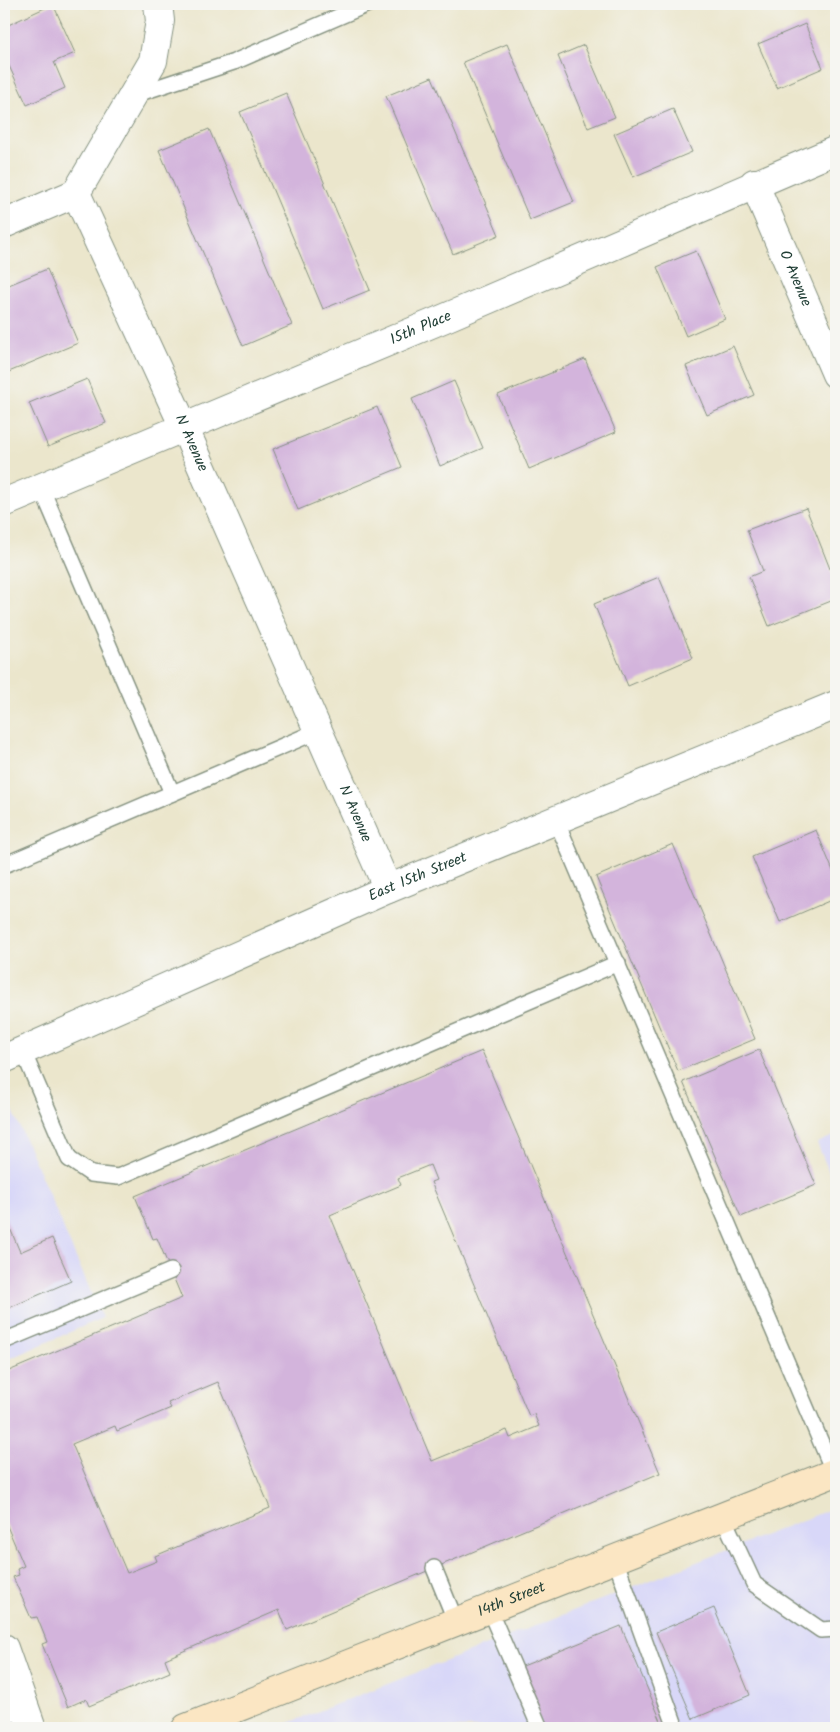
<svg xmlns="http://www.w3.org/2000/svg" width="840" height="1732" viewBox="0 0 840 1732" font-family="Kalam,sans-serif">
	<rect width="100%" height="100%" fill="#f6f6f2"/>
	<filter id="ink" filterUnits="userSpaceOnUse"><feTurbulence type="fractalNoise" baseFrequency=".02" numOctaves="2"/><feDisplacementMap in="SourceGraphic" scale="10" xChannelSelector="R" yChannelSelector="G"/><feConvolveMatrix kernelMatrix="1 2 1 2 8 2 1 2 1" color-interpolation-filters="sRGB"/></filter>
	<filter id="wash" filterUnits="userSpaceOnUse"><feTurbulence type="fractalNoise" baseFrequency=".0096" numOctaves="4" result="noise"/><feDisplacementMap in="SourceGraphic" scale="20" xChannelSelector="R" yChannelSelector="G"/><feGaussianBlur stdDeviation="1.12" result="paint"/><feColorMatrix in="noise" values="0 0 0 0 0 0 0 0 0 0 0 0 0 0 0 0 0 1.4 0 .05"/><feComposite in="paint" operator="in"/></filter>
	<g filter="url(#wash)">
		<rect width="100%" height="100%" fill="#ebe6cc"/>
		<g fill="#d8d7f8">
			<path d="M4 1090 102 1318 4 1361Z"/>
			<path d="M836 1135V1189L817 1143Z"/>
			<path d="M836 1507V1728H276Z"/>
		</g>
		<g id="blocks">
			<g fill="#d3b4dc" fill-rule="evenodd">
				<path d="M53 4 75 53 54 62 65 88 27 105 4 55V27Z"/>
				<path d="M805 24 823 68 777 88 758 44Z"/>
				<path d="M507 44 574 202 530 220 463 62Z"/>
				<path d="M584 45 615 117 588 128 558 56Z"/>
				<path d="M432 77 499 235 453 254 386 96Z"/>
				<path d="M286 93 370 290 323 309 240 112Z"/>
				<path d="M673 109 692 152 633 177 614 134Z"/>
				<path d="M209 129 292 325 243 346 159 150Z"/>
				<path d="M696 251 725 319 686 336 657 267Z"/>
				<path d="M47 269 78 343 4 374V287Z"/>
				<path d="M733 346 754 395 707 415 686 366Z"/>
				<path d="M585 359 616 432 529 469 498 395Z"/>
				<path d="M87 379 106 423 48 447 29 403Z"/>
				<path d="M454 381 483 448 440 466 412 399Z"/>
				<path d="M377 407 402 467 298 510 273 449Z"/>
				<path d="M806 508 836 584V599L769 626 749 577 763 571 747 530Z"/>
				<path d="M659 577 693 658 628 686 594 604Z"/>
				<path d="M816 830 836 878V898L780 922 752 857Z"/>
				<path d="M673 844 755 1039 678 1071 596 877Z"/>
				<path d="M759 1050 816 1185 741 1217 683 1082Z"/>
				<path d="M482 1051 660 1473 287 1630 279 1610 165 1659 170 1672 89 1706 86 1699 68 1707 42 1644 47 1642 37 1617 31 1618 13 1577 19 1575 17 1569 24 1566 4 1519V1373L182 1298 157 1238 153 1239 135 1196ZM430 1165 436 1180 431 1182 529 1416 534 1414 539 1426 510 1438 507 1430 432 1461 330 1215 401 1185 398 1178ZM218 1382 270 1508 155 1556 157 1561 127 1573 72 1444 115 1426 117 1431 171 1408 168 1403Z"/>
				<path d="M4 1214 20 1252 52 1238 71 1281 4 1310Z"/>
				<path d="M714 1608 750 1695 693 1719 656 1632Z"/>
				<path d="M621 1626 664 1728H543L518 1668Z"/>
			</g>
		</g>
	</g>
	<g filter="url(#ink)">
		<use href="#blocks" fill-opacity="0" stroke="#859280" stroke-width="1"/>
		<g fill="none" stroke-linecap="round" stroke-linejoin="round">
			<g stroke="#859280" stroke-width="18">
				<g id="lane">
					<path d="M134 95 234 62 368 4"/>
					<path d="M41 487 172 793"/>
					<path d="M556 820 834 1473"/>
					<path d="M4 865 318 731"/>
					<path d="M23 1051 69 1159 91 1174 118 1177 618 963"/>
					<path d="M4 1341 171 1271"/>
					<path d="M723 1517 754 1584 821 1630 836 1629"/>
					<path d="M615 1559 676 1728"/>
					<path d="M434 1568 456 1622"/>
					<path d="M489 1609 540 1728"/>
					<path d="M4 1717 25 1709"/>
				</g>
			</g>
			<g stroke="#859280" stroke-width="30">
				<g id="street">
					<path id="s1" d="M158 4 160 21 153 61 76 193 184 427 388 889"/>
					<path id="s2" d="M754 183 836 374"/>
					<path d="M4 224 76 193"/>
					<path id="s3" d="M4 503 445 318 836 150"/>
					<path id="s4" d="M4 1059 388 889 836 705"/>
					<path d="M4 1648 32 1728"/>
				</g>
			</g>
			<g stroke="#859280" stroke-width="30">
				<g id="secondary">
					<path id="s5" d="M186 1728 836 1472"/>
				</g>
			</g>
			<use href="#lane" stroke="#fff" stroke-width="15"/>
			<use href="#street" stroke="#fff" stroke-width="28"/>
			<use href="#secondary" stroke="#fbe6c3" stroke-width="28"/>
		</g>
	</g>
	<g text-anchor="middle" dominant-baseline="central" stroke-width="4" stroke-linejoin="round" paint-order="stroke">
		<g font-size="15" fill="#1f3d34" stroke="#f6f6f2">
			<text stroke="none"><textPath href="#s2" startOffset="104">O Avenue</textPath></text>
			<text stroke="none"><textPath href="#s3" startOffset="452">15th Place</textPath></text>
			<text stroke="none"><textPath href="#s1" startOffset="486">N Avenue</textPath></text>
			<text stroke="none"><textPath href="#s1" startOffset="891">N Avenue</textPath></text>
			<text stroke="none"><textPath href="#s4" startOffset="452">East 15th Street</textPath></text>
			<text stroke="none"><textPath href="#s5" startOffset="350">14th Street</textPath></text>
		</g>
	</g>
	<rect width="840" height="1732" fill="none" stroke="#f6f6f2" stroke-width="20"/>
</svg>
